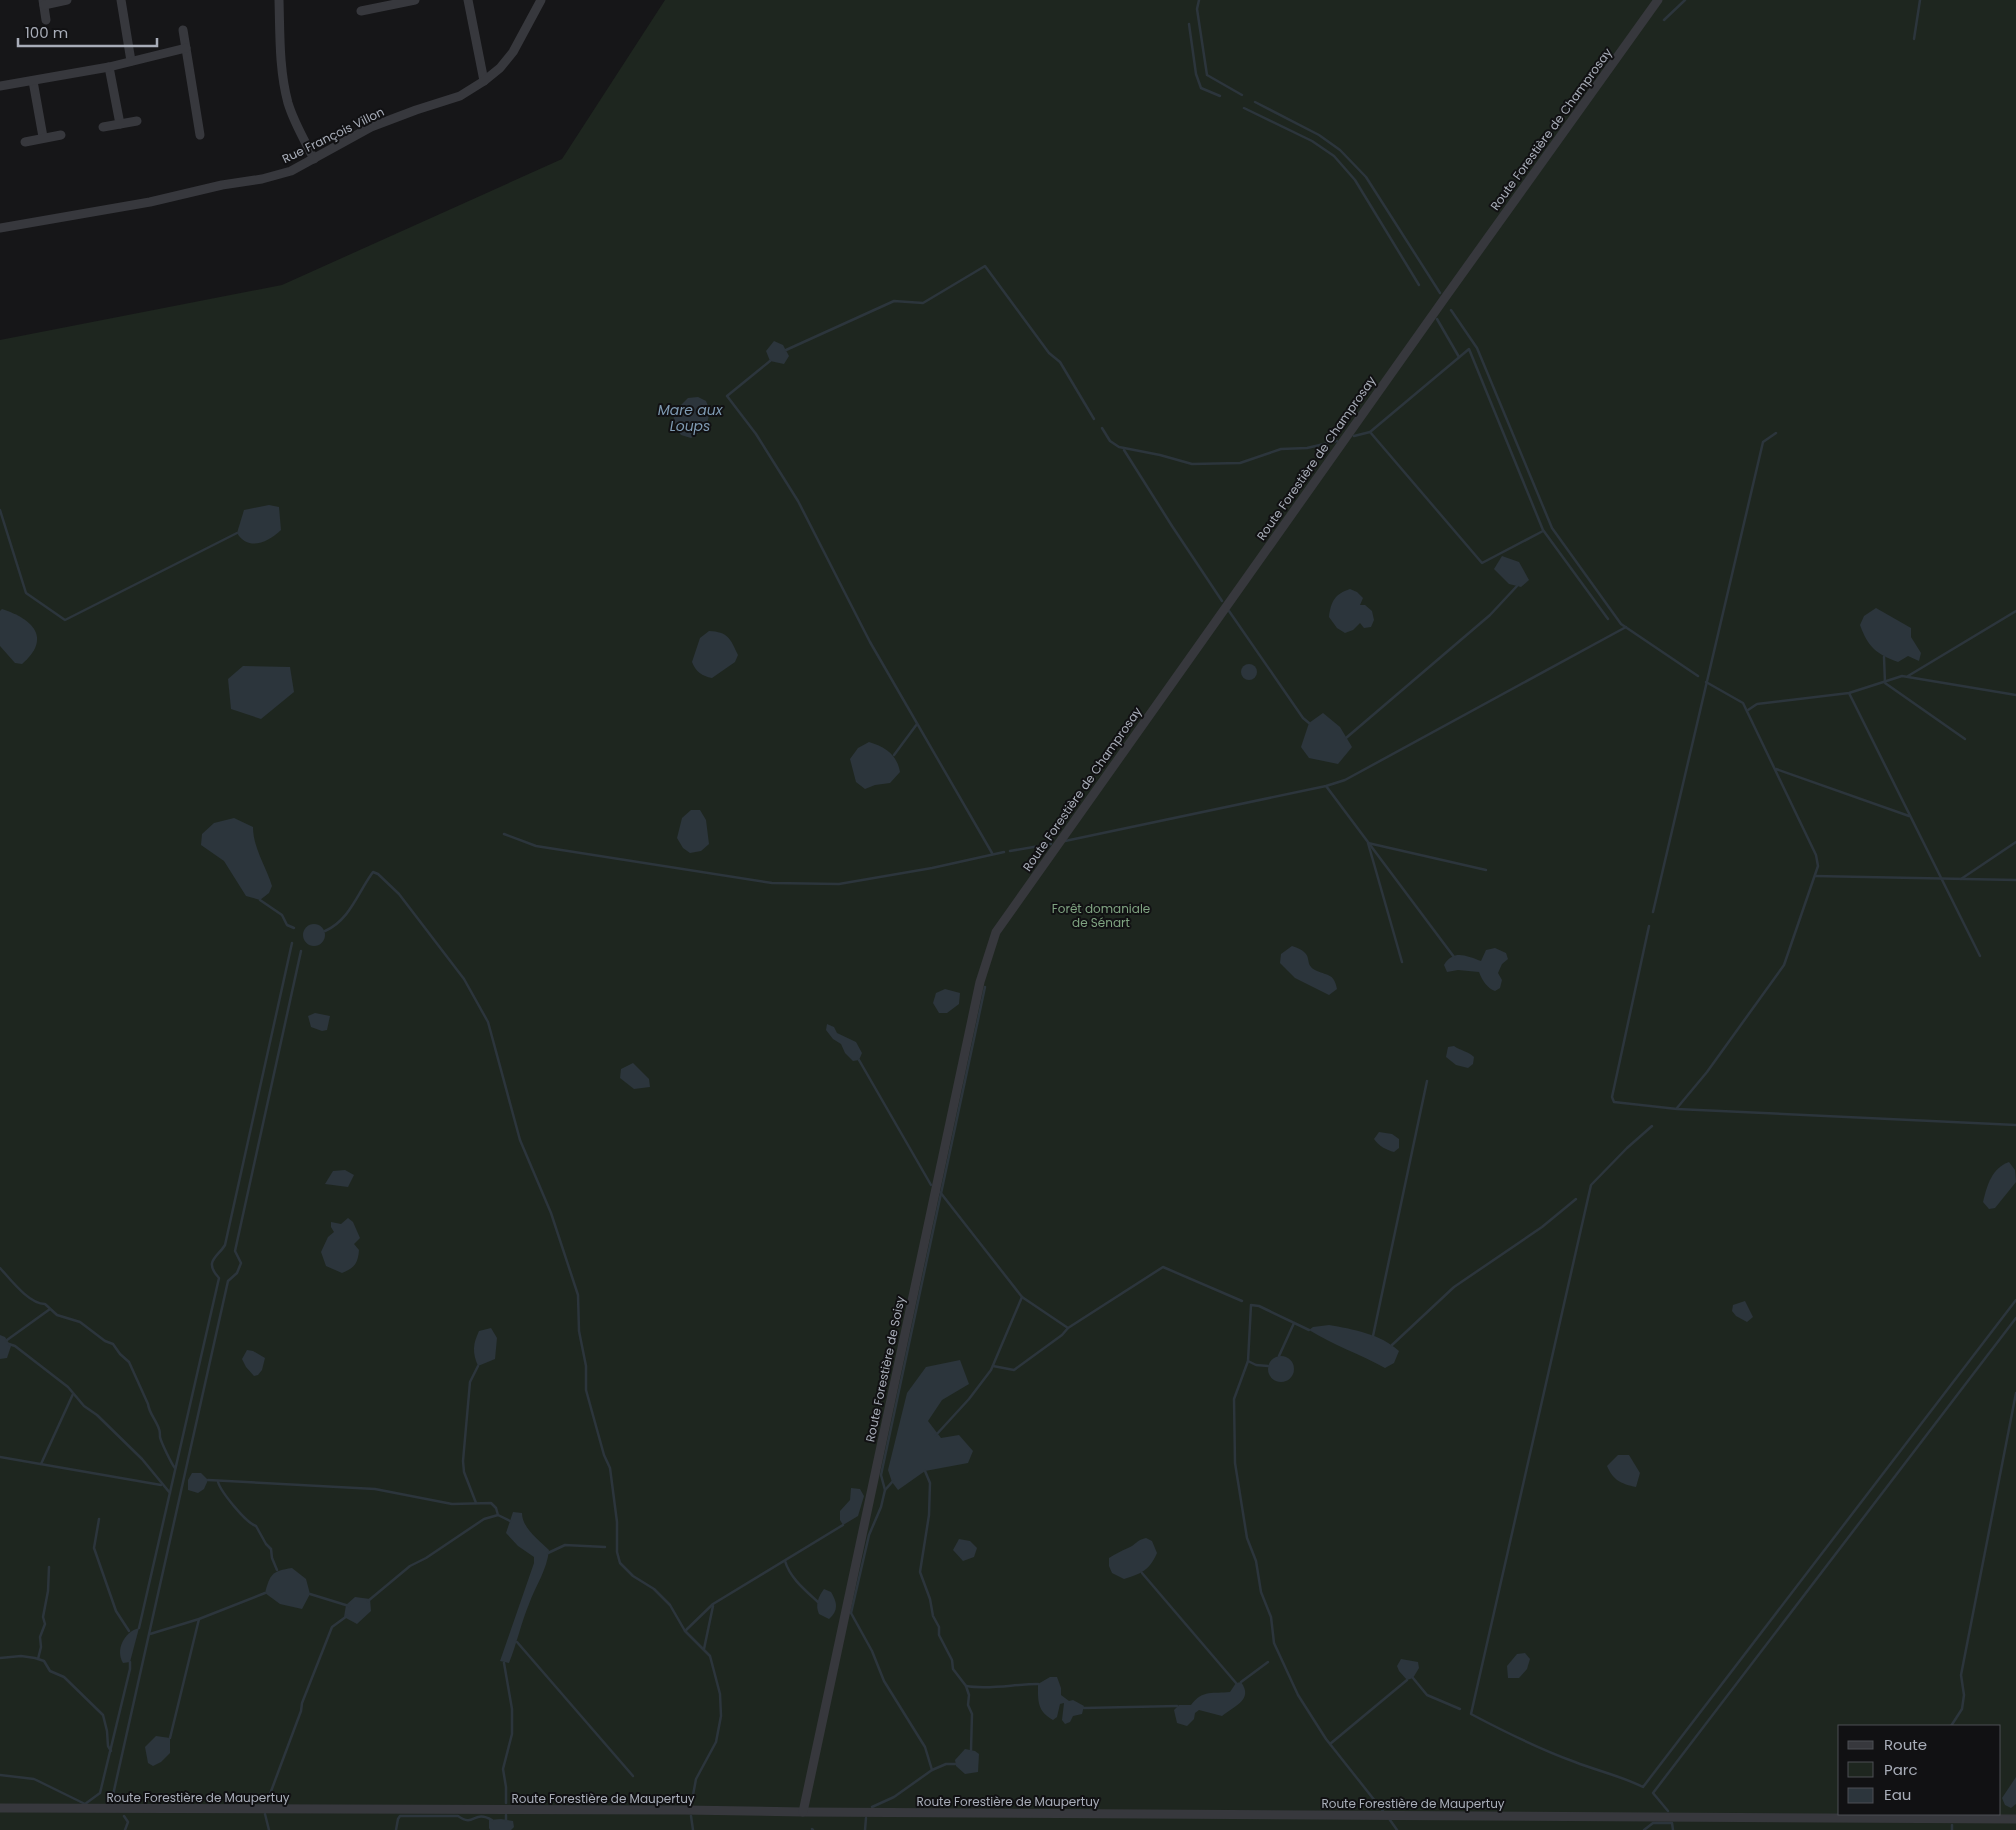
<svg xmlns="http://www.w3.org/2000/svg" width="2016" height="1830" viewBox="0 0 2016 1830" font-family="Poppins,sans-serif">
	<rect width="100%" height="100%" fill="#161618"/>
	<path fill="#1e261f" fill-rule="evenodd" d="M665 0H2016V1830H0V340L282 285 562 159ZM1840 1726H2000V1814H1840Z"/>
	<g fill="#2c353c">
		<path d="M774 341 783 345 789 356 784 364 770 361 766 351Z"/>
		<path d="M698 397 706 401C714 418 705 430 691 438L681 435 675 426 673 413 688 398Z"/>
		<path d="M269 505 279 507 281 530C268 542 249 552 237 533L244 510Z"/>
		<path d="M1502 556 1519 562 1529 580 1521 587 1509 584 1494 569Z"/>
		<path d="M1350 589 1357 592 1363 598 1360 605H1365L1372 611 1374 620 1371 627 1364 628 1360 623 1353 630 1345 633 1337 628 1329 617C1331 601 1335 594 1350 589Z"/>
		<path d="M1876 608 1911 628V637L1921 653 1919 661 1908 656 1898 662C1876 654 1868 647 1860 625L1864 616Z"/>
		<path d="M2 609C33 619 52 638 22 664L15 663 0 646V611Z"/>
		<path d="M709 631C728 632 730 638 738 655L735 662 712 678C702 676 696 672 692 662L700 638Z"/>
		<circle cx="1249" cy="672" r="8"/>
		<path d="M243 666 290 667 294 692 261 719 231 709 228 679Z"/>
		<path d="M1323 713 1340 727 1352 747 1338 764 1309 758 1301 747 1309 723Z"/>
		<path d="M869 742C886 747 897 755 900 772L890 783 875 785 865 789 856 782 850 759 858 748Z"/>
		<path d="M691 810H700L706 820 709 844 701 851 690 853 683 848 677 838 682 818Z"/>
		<path d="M234 818 253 827C253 848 266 866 272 886L269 893 260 900 246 896 224 861 201 845 202 834 214 823Z"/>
		<circle cx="314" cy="935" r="11"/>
		<path d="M1292 946C1317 954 1302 963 1315 970 1326 976 1334 972 1337 989L1329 995 1295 978 1280 963 1281 954Z"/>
		<path d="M1495 948 1506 953 1508 959 1502 964 1498 973 1502 980 1500 988 1495 991C1487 988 1482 980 1479 972L1458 970 1447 972 1444 965C1454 949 1466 956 1481 961L1486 950Z"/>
		<path d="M945 989 960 993 959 1004 947 1013H939L933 1003 936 993Z"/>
		<path d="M315 1013 330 1016 327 1030 322 1031 311 1027 308 1016Z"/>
		<path d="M827 1024 834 1027 837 1033 856 1042 862 1053 859 1060 853 1061 845 1053 841 1044 833 1039 826 1030Z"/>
		<path d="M1454 1046C1461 1051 1468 1051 1474 1057L1473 1064 1468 1068 1456 1065 1446 1057 1448 1047Z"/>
		<path d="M633 1063 649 1079 650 1087 634 1089 620 1078 621 1069Z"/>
		<path d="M1379 1132 1392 1134 1399 1139V1148L1394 1152C1386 1150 1379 1146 1374 1139Z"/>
		<path d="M2009 1162 2015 1170 2016 1182 1995 1208 1989 1209 1983 1202C1987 1185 1992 1168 2009 1162Z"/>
		<path d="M345 1170 354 1175 348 1187 325 1184 333 1171Z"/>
		<path d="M348 1218 353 1222 360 1238 354 1244 359 1250C358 1264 354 1268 342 1273L326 1266 321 1252 328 1237 334 1232 331 1227V1222L341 1224Z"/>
		<path d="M1745 1301 1753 1317 1747 1322 1736 1316 1732 1311 1733 1305Z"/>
		<path d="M1329 1325C1352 1329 1381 1334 1399 1351L1394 1363 1385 1368C1360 1354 1333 1345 1309 1330L1313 1327Z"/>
		<path d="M491 1328 497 1338 495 1359 478 1366C472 1352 473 1344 479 1331Z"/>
		<path d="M0 1335 5 1337 11 1346 7 1358 0 1359Z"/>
		<path d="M247 1350 253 1351 265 1358 262 1370 258 1375 254 1376 246 1367 242 1359Z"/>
		<circle cx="1281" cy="1369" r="13"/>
		<path d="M960 1360 969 1384 942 1400 928 1421 941 1438 959 1435 973 1451 968 1463 925 1471 898 1490 892 1482 888 1470 907 1393 926 1367Z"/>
		<path d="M1618 1455H1629L1640 1473 1636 1487C1621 1484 1613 1480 1607 1466Z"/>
		<path d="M192 1473H201L208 1480 204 1489 198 1493 188 1490V1480Z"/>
		<path d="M851 1488 860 1489 864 1496 858 1516 843 1525 840 1520V1511L850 1500Z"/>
		<path d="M513 1512 522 1513C522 1528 539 1540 549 1550 547 1570 536 1585 529 1604 521 1623 517 1643 509 1663L500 1661 534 1563V1557L518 1546 506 1533Z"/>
		<path d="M1146 1538 1152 1541 1157 1553C1149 1571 1142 1573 1124 1579L1112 1573 1109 1566V1558C1115 1554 1121 1551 1128 1548 1136 1545 1136 1540 1146 1538Z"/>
		<path d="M959 1539 970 1541 977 1548 974 1557 963 1561 953 1550Z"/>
		<path d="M292 1568 306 1579 310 1594 302 1609 280 1604 265 1593C270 1574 272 1571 292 1568Z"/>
		<path d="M824 1589 831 1592C837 1602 839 1610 829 1619L819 1614C815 1605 818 1597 824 1589Z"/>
		<path d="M355 1597 370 1599 371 1611 357 1624 344 1617 346 1605Z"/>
		<path d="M139 1628 130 1662 123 1663C115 1650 124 1632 139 1628Z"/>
		<path d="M1525 1653 1530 1659 1527 1669 1519 1678H1508L1507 1666 1517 1654Z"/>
		<path d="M1401 1659 1418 1662 1419 1668 1413 1678 1407 1680 1399 1671 1397 1666Z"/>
		<path d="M1050 1677H1057L1061 1688V1695L1069 1701 1073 1700 1084 1706 1082 1714 1073 1716 1070 1722 1065 1724 1062 1720 1064 1703 1060 1704 1057 1717 1053 1720C1037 1711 1038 1701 1038 1684Z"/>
		<path d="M1241 1682C1254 1700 1234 1706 1222 1716L1199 1710 1195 1713 1194 1719 1187 1726 1177 1723 1174 1710 1179 1705H1191C1203 1689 1213 1694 1230 1692L1236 1683Z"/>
		<path d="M156 1736 170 1738V1753L161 1762 153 1766 148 1763 145 1747Z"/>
		<path d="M965 1749 975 1751 979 1754 978 1772 965 1774 956 1766 955 1760Z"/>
		<path d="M2016 1777V1804L2011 1808 2005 1805 2002 1798Z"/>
		<path d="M501 1819 513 1821 514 1827 511 1830H490L489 1828V1820Z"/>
	</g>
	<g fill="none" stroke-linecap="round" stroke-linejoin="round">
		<g stroke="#2c353c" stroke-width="2.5">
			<path d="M1199 0 1197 9 1207 75 1242 95"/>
			<path d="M1664 20 1685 0"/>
			<path d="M1189 24 1196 74 1201 88 1220 96"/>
			<path d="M1914 39 1920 0"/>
			<path d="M1255 102 1319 135 1340 150 1366 177 1440 293"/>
			<path d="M1244 108 1312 141 1334 156 1355 180 1419 285"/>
			<path d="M1451 310 1477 348 1552 528 1621 624 1698 676"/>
			<path d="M1437 319 1459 357"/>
			<path d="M786 350 894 301 923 303 985 266 1049 353 1060 362 1094 419"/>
			<path d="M770 361 727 396 756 434 798 501 870 642 992 853"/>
			<path d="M1102 428 1110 441 1119 447 1160 455 1192 464 1240 463 1281 449 1307 448 1337 441"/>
			<path d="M1370 432 1482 563 1543 531"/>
			<path d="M1354 436 1370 432 1469 349 1543 530 1608 619"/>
			<path d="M1124 450 1172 526 1222 601"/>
			<path d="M0 510 26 593 65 620 237 533"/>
			<path d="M1229 611 1303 718 1309 723"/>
			<path d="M1884 657 1885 683 1965 739"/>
			<path d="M1908 676 2016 611"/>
			<path d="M1849 693 1980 956"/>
			<path d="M1748 710 1757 704 1849 693 1902 676 2016 695"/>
			<path d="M1346 738 1490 615 1517 586"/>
			<path d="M894 755 917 724"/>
			<path d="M1776 769 1909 816"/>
			<path d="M1326 786 1454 957"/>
			<path d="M504 834 536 846 772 883 839 884 932 868 1004 852"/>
			<path d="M1065 841 1326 786 1345 780 1626 627"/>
			<path d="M1010 851 1051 844"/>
			<path d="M1815 876 2016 880"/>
			<path d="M1961 879 2016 842"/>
			<path d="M260 900 282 915 287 925 294 928"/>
			<path d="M1653 912 1763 442 1776 433"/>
			<path d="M1649 926 1612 1097 1614 1102 1677 1109 2016 1125"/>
			<path d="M325 931C350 920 358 892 373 872L378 874 399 894 464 979 488 1022 520 1140 551 1213 578 1295 579 1331 586 1366V1390L604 1455 610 1468 617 1522V1552L620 1563 633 1576 654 1589 670 1605 685 1631 710 1656 720 1694 721 1716 716 1742 696 1779 691 1806"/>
			<path d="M1402 962 1368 843 1486 870"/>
			<path d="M859 1060 931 1185"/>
			<path d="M1677 1108 1707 1072 1784 965 1818 866 1816 855 1743 703 1706 682"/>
			<path d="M1652 1126 1627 1148 1591 1185 1471 1714C1505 1732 1539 1749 1575 1762 1598 1771 1621 1776 1643 1787L2016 1300"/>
			<path d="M940 1192 1022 1297 1068 1328 1163 1267 1242 1301"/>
			<path d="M0 1268C11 1280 29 1304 45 1304L57 1315 80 1322 105 1341 113 1344 120 1354 129 1362 148 1404C149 1413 156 1420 159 1429 160 1431 160 1434 160 1437 161 1442 172 1465 175 1468"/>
			<path d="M1309 1330 1259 1306 1251 1305 1248 1361 1234 1399 1235 1463 1247 1538 1256 1561 1261 1592 1271 1617 1274 1643 1298 1695 1326 1739 1383 1811"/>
			<path d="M1373 1336 1427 1081"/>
			<path d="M7 1340 50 1309"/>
			<path d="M9 1344 15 1346 68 1387 84 1406 97 1415 142 1459 170 1493"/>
			<path d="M1392 1345 1454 1287 1542 1227 1576 1199"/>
			<path d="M1279 1356 1294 1323"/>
			<path d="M1248 1361 1256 1365 1268 1366"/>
			<path d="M993 1366 1014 1370 1062 1335 1068 1328"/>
			<path d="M936 1435 969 1399 991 1370 1022 1297"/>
			<path d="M0 1457 161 1485"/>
			<path d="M41 1464 73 1394"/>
			<path d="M925 1471 930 1483 929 1515 920 1572 930 1599 933 1616 939 1627V1635L952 1660 953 1669 966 1686 969 1695 968 1705 972 1714 971 1750"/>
			<path d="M208 1480 375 1489 452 1504 491 1503 496 1508 498 1515"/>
			<path d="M218 1482C221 1492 246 1523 256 1526L266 1544 271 1549 272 1558 277 1570"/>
			<path d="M885 1490 881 1475 985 987"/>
			<path d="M476 1503 464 1472 463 1461 470 1382 478 1366"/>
			<path d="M99 1519 94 1548 116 1611 129 1631"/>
			<path d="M548 1553 565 1545 605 1547"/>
			<path d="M785 1561C790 1578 805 1590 818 1602"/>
			<path d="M1142 1573 1236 1683"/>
			<path d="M310 1594 349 1606"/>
			<path d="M368 1601 410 1566 426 1558 484 1519 498 1515 510 1521"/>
			<path d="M139 1628 219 1278C203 1261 218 1257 225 1245L292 943"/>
			<path d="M685 1631 713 1604 843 1525"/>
			<path d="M150 1634 199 1619 265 1593"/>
			<path d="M517 1642 633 1776"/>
			<path d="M704 1649 713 1606"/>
			<path d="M0 1658 21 1656 35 1658 44 1661 50 1671 64 1677 103 1715 107 1731 108 1746 111 1751"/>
			<path d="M38 1659 41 1647 40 1637 45 1624 43 1617 48 1591 49 1567"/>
			<path d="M504 1663 512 1709V1734L503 1769 506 1787V1803"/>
			<path d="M1413 1678 1427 1695 1460 1709"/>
			<path d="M1241 1682 1268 1662"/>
			<path d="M966 1686C990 1690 1014 1684 1038 1684"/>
			<path d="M1084 1708 1177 1706"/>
			<path d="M1951 1726 1962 1709 1964 1695 1961 1675 2016 1393"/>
			<path d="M170 1738 199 1619"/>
			<path d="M1330 1744 1407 1680"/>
			<path d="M932 1770 946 1764H955"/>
			<path d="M0 1775 34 1779 85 1804 100 1793 130 1669V1662"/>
			<path d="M120 1802 113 1795 228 1281 237 1273 241 1263 235 1251 301 951"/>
			<path d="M267 1802 301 1711 302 1703 332 1627 347 1616"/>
			<path d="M872 1807 894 1797 932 1770 925 1747 884 1681 872 1651 851 1613 869 1535 881 1507 885 1490 893 1481"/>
			<path d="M1668 1811 1653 1793 2016 1318"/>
			<path d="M265 1814 269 1830"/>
			<path d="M124 1816 128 1822 125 1830"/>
			<path d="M691 1816 693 1830"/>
			<path d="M506 1820V1815"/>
			<path d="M1390 1820 1397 1830"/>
			<path d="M812 1829 813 1830"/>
			<path d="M396 1830 398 1819 400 1816H458C475 1828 473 1809 492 1820"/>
			<path d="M865 1830 866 1818"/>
			<path d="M1644 1830 1653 1823H1672L1673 1830"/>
			<path d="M1952 1830V1825"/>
		</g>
		<g stroke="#37383d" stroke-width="9">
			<path d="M43 0 46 20"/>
			<path d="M121 0 131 61"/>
			<path d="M279 0C280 34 279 70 288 103 294 123 305 141 314 159"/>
			<path d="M468 0 484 81"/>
			<path d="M44 5 67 0"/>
			<path d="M361 11 415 0"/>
			<path d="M183 30 200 135"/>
			<path d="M109 67 120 124"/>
			<path d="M33 81 43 137"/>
			<path d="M0 86 109 67 186 48"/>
			<path d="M103 127 137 121"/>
			<path d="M25 142 61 135"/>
			<path d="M0 228 150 202 222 185 262 179 291 171 371 127 416 110 460 96 484 81 500 68 513 52 541 0"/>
			<path d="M0 1808 684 1810 803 1812 2016 1819"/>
			<path d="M803 1812 980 982 996 932 1444 299 1658 0"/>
		</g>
	</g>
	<g text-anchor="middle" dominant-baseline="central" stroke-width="4" stroke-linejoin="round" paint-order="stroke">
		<g font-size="12" fill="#a8adb8" stroke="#111113">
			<text transform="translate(1551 129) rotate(-54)">Route Forestière de Champrosay</text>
			<text transform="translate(333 135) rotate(-26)">Rue François Villon</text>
			<text transform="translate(1316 458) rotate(-55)">Route Forestière de Champrosay</text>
			<text transform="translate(1082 789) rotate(-55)">Route Forestière de Champrosay</text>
			<text transform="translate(885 1369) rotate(-78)">Route Forestière de Soisy</text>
			<text x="198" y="1797">Route Forestière de Maupertuy</text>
			<text x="603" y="1798">Route Forestière de Maupertuy</text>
			<text x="1008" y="1801">Route Forestière de Maupertuy</text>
			<text x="1413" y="1803">Route Forestière de Maupertuy</text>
		</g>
		<g font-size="12" fill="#7fa381" stroke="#111113">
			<text x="1101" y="908">Forêt domaniale<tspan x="1101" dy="14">de Sénart</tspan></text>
		</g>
		<g font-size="14" font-style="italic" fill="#7f9bb3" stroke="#111113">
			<text x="690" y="410">Mare aux<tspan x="690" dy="16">Loups</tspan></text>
		</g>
	</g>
	<rect x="1838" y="1725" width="162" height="90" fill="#111113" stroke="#4d4f55"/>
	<rect x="1848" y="1741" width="25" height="8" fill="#37383d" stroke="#4d4f55"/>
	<text x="1884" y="1750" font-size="15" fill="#a8adb8">Route</text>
	<rect x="1848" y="1762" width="25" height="15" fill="#1e261f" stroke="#4d4f55"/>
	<text x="1884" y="1775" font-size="15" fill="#a8adb8">Parc</text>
	<rect x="1848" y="1788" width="25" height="15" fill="#2c353c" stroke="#4d4f55"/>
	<text x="1884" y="1800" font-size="15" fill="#a8adb8">Eau</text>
	<path d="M18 38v8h139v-8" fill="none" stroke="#a8adb8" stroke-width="2.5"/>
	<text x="25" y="38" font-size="15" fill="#a8adb8" stroke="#111113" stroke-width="4" paint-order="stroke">100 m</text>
</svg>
